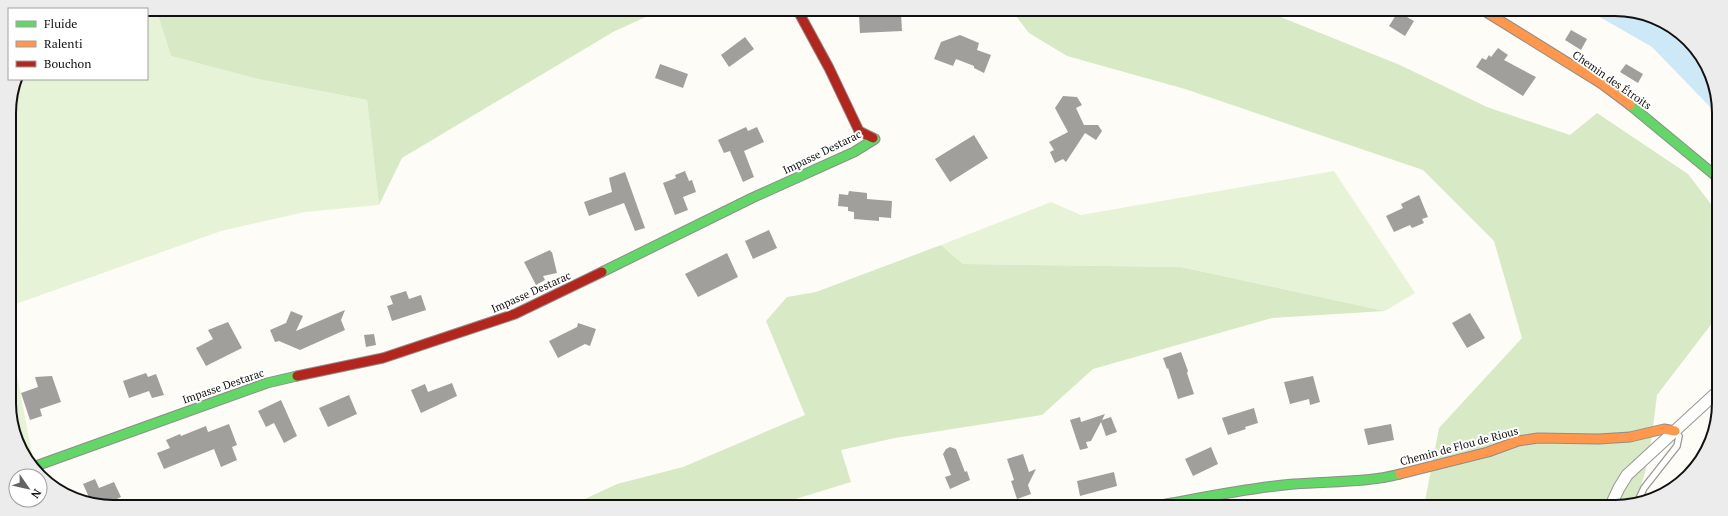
<svg xmlns="http://www.w3.org/2000/svg" width="1728" height="516" viewBox="0 0 1728 516" font-family="'PT Serif',serif">
	<rect width="100%" height="100%" fill="#fdfcf7"/>
	<g fill="#e7f3d7">
		<path d="M147 9H156L171 56 258 79 367 100 379 205 305 212 221 231 10 306 9 106 16 79H147Z"/>
		<path d="M1334 171 1415 293 1385 311 1181 267 963 264 941 245 1051 202 1081 215Z"/>
		<path d="M11 348 15 365 33 459 30 461 11 423Z"/>
	</g>
	<g fill="#d8eac5">
		<path d="M156 9 661 10 613 32 402 158 379 205 367 100 258 79 171 56Z"/>
		<path d="M1012 11 1268 12 1400 65 1487 107 1570 135 1597 113 1688 174 1717 212 1716 318 1657 395 1652 436 1645 473 1635 504 1622 507 1424 506 1439 428 1522 338 1494 241 1423 170 1185 89 1067 56 1029 33Z"/>
		<path d="M941 245 963 264 1181 267 1385 311 1272 318 1093 369 1042 415 895 438 841 450 851 482 776 505H572L617 484 683 467 805 415 766 321 787 297 816 292Z"/>
	</g>
	<path fill="#cde8f7" d="M1591 12H1642L1689 40 1717 93V114L1652 47Z"/>
	<g fill="#a19f9c">
		<path d="M1398 12 1414 21 1405 36 1389 26Z"/>
		<path d="M901 13 902 31 860 33 859 15Z"/>
		<path d="M1571 30 1587 39 1581 50 1565 40Z"/>
		<path d="M960 35 979 43 977 50 991 55 984 73 974 68V66L956 59 953 66 934 59 941 42Z"/>
		<path d="M745 37 754 49 729 67 721 55Z"/>
		<path d="M1498 48 1508 55 1504 60 1536 77 1523 96 1476 67 1482 58 1486 60 1489 55 1491 57Z"/>
		<path d="M660 64 688 74 683 88 655 78Z"/>
		<path d="M1626 64 1643 74 1638 83 1620 72Z"/>
		<path d="M1063 96 1077 97 1082 105 1076 108 1084 125H1098L1102 131 1096 140 1085 133 1066 162 1063 159 1055 163 1050 152 1054 150 1049 142 1068 132 1055 108Z"/>
		<path d="M746 127 748 131 757 127 764 142 744 151 754 177 743 182 730 151 724 153 718 140Z"/>
		<path d="M974 135 988 158 950 182 935 159Z"/>
		<path d="M685 171 689 181 692 180 696 192 683 197 688 210 675 215 663 183 676 178 675 175Z"/>
		<path d="M625 172 645 228 635 231 624 203 589 216 584 202 612 192 609 178Z"/>
		<path d="M849 191 867 193V199L892 201 891 218 879 217V221L854 219V212L848 211V207L838 206 839 194 848 195Z"/>
		<path d="M1419 195 1428 217 1422 219 1424 223 1412 228 1410 225 1394 232 1386 216 1403 208 1401 204Z"/>
		<path d="M769 230 777 248 753 259 745 241Z"/>
		<path d="M550 250 551 252H552L557 273 543 276 545 280 536 285 524 262Z"/>
		<path d="M727 253 738 277 698 297 685 274Z"/>
		<path d="M406 291 409 299 421 295 426 310 392 321 387 306 393 304 390 296Z"/>
		<path d="M345 310 341 320 345 330 300 350 279 341 275 342 270 330 286 323 291 311 303 316 296 331Z"/>
		<path d="M1470 313 1485 338 1467 348 1452 323Z"/>
		<path d="M228 322 242 348 206 366 196 348 213 339 208 330Z"/>
		<path d="M578 323 596 329 590 346 585 344 558 358 549 341 577 327Z"/>
		<path d="M374 334 376 345 366 347 364 335Z"/>
		<path d="M1181 352 1188 371 1187 373 1194 394 1178 399 1168 368 1167 369 1163 358Z"/>
		<path d="M146 373 148 377 156 374 164 395 152 398 149 391 129 398 123 381Z"/>
		<path d="M52 376 61 402 40 409 42 416 30 420 21 393 38 387 35 377Z"/>
		<path d="M1313 376 1320 402 1310 405 1309 399 1290 404 1284 382Z"/>
		<path d="M452 383 457 396 421 413 411 390 425 384 428 392Z"/>
		<path d="M349 395 357 414 328 427 319 408Z"/>
		<path d="M281 400 297 436 284 443 274 423 266 427 258 411Z"/>
		<path d="M1254 408 1258 423 1245 427 1246 429 1228 435 1222 418Z"/>
		<path d="M1105 414 1102 420 1111 417 1117 432 1106 436 1101 422 1091 441 1086 442 1088 448 1080 450 1070 420 1080 417 1081 422Z"/>
		<path d="M229 424 237 445 232 447 237 460 221 467 214 449 164 469 157 453 170 448 166 440 180 434 181 436 206 426 208 432Z"/>
		<path d="M1391 424 1394 440 1368 445 1364 429Z"/>
		<path d="M950 447 956 449 965 472 967 471 970 480 950 489 945 477 951 475 943 454 946 449Z"/>
		<path d="M1211 447 1218 464 1193 476 1185 459Z"/>
		<path d="M1023 454 1029 472 1036 469 1028 485 1031 494 1017 499 1011 481 1014 480 1007 459Z"/>
		<path d="M1114 472 1117 486 1080 496 1077 481Z"/>
		<path d="M95 479 99 488 114 482 121 497 106 504H92L83 484Z"/>
	</g>
	<g fill="none" stroke-linecap="round" stroke-linejoin="round">
		<g stroke="#979795" stroke-width="8">
			<path id="lane" d="M1637 503 1644 488 1677 446 1679 436 1675 432"/>
		</g>
		<g stroke="#979795" stroke-width="13">
			<path id="street" d="M1610 507 1619 488 1627 475 1716 393"/>
		</g>
		<g stroke="#8e8d8b" stroke-width="11">
			<g id="fast">
				<path d="M1630 105 1717 177"/>
				<path d="M602 272 752 198 854 152 875 139 873 138"/>
				<path d="M33 467 267 383 297 376"/>
				<path d="M1155 506C1201 498 1247 488 1294 484 1329 481 1366 483 1400 474"/>
			</g>
		</g>
		<g stroke="#8e8d8b" stroke-width="11">
			<g id="slow">
				<path d="M1486 12 1602 84 1630 105"/>
				<path d="M1400 474 1488 452 1518 441 1538 438 1599 439 1630 437 1664 429 1675 431"/>
			</g>
		</g>
		<g stroke="#8e8d8b" stroke-width="11">
			<g id="jam">
				<path d="M798 11 829 68 859 131 873 138"/>
				<path d="M297 376 383 358 515 314 602 272"/>
			</g>
		</g>
		<use href="#lane" stroke="#fffffe" stroke-width="5.5"/>
		<use href="#street" stroke="#fffffe" stroke-width="11"/>
		<use href="#fast" stroke="#63d668" stroke-width="9"/>
		<use href="#slow" stroke="#ff974d" stroke-width="9"/>
		<use href="#jam" stroke="#b3261e" stroke-width="9"/>
	</g>
	<g text-anchor="middle" dominant-baseline="central" stroke-width="4" stroke-linejoin="round" paint-order="stroke">
		<g font-size="11" fill="#111" stroke="#fff">
			<text transform="translate(1612 80) rotate(35)">Chemin des Étroits</text>
			<text transform="translate(822 152) rotate(-26)">Impasse Destarac</text>
			<text transform="translate(531 292) rotate(-24)">Impasse Destarac</text>
			<text transform="translate(223 386) rotate(-19)">Impasse Destarac</text>
			<text transform="translate(1459 446) rotate(-15)">Chemin de Flou de Rious</text>
		</g>
	</g>
	<path d="M0 0H1728V516H0ZM113 16H1615A97 97 0 0 1 1712 113V403A97 97 0 0 1 1615 500H113A97 97 0 0 1 16 403V113A97 97 0 0 1 113 16Z" fill="#ececec" fill-rule="evenodd"/>
	<path fill="none" stroke="#111" stroke-width="2" d="M113 16H1615A97 97 0 0 1 1712 113V403A97 97 0 0 1 1615 500H113A97 97 0 0 1 16 403V113A97 97 0 0 1 113 16Z"/>
	<rect x="8" y="8" width="140" height="72" fill="#ffffff" stroke="#a0a0a0"/>
	<rect x="16" y="21" width="20" height="6" fill="#63d668" stroke="#a0a0a0"/>
	<text x="44" y="28" font-size="12" fill="#111111">Fluide</text>
	<rect x="16" y="41" width="20" height="6" fill="#ff974d" stroke="#a0a0a0"/>
	<text x="44" y="48" font-size="12" fill="#111111">Ralenti</text>
	<rect x="16" y="61" width="20" height="6" fill="#b3261e" stroke="#a0a0a0"/>
	<text x="44" y="68" font-size="12" fill="#111111">Bouchon</text>
	<g transform="translate(28 488) rotate(124)"><circle r="19" fill="#ffffff" stroke="#a0a0a0"/>
	<path d="M0-3L7 15L0 10L-7 15Z" fill="#646362"/>
	<text y="-6" font-size="11" font-weight="bold" text-anchor="middle" fill="#111111">N</text>
	</g>
</svg>
